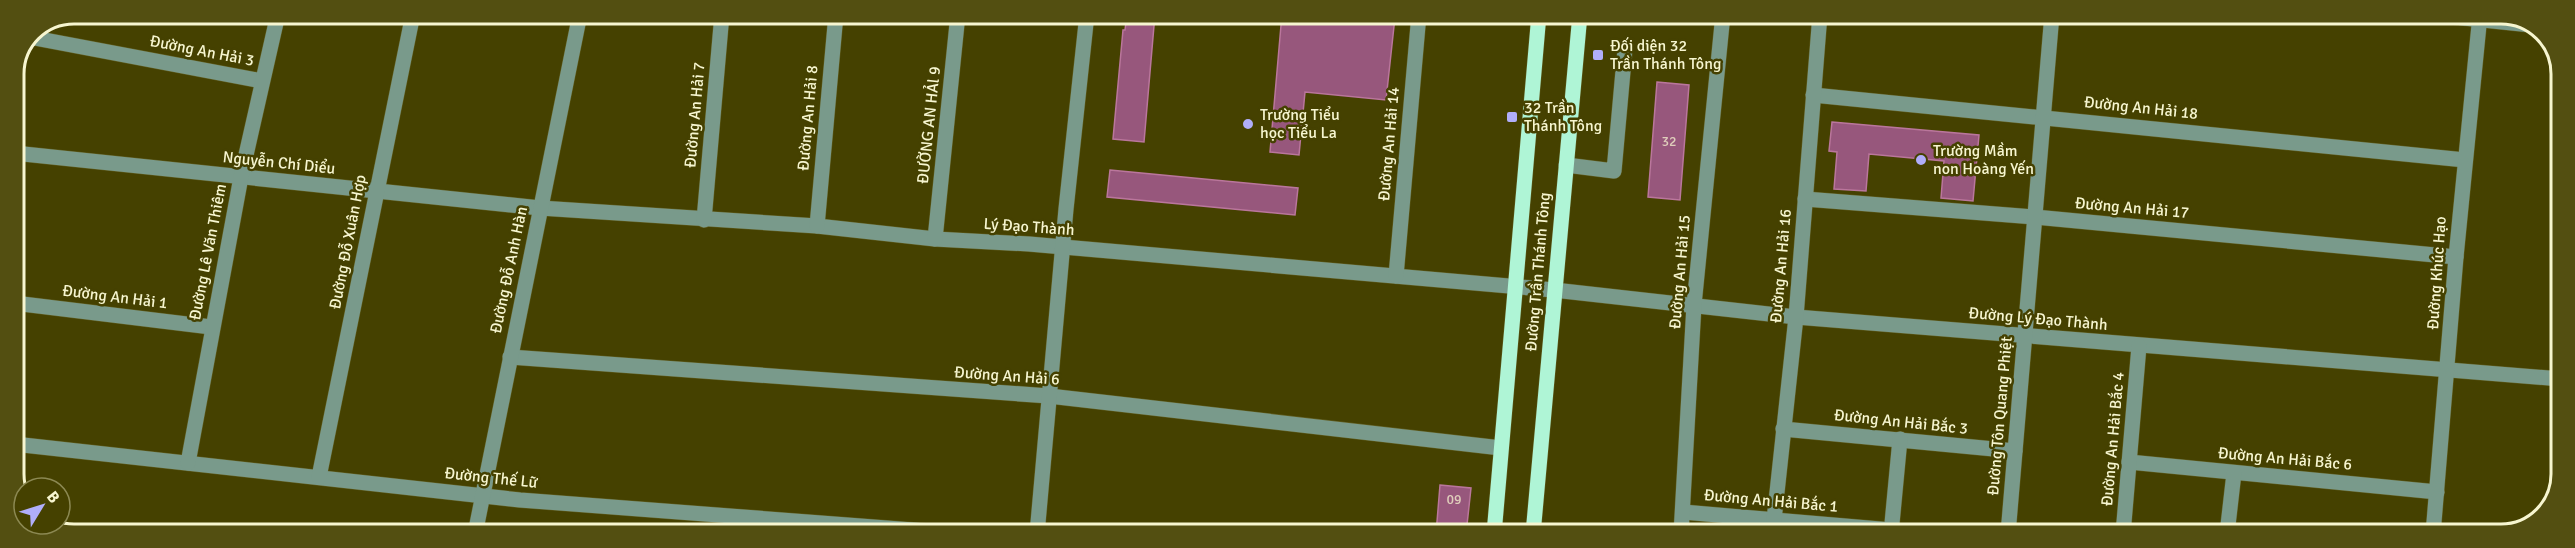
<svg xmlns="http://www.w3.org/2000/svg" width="2575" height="548" viewBox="0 0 2575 548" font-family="Signika,sans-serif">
	<rect width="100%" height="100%" fill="#454100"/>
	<g fill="#97577c" stroke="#ba769c" stroke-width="1.5">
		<path d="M1127 14H1155L1144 142 1113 139 1123 30H1125Z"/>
		<path d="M1282 14H1367L1395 17 1386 100 1305 92 1299 155 1270 152Z"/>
		<path d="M1657 82 1689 85 1680 200 1648 197Z"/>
		<path d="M1832 122 1979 135 1973 201 1941 198 1944 161 1869 154 1866 191 1834 189 1837 152 1829 151Z"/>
		<path d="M1110 170 1298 188 1295 215 1107 197Z"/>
		<path d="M1440 485 1471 488 1466 534H1436Z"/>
	</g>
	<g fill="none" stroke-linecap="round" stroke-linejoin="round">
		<g stroke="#615e21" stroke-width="16">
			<g id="minor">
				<path d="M2435 15 2531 25"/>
				<path d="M29 37 262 81"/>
				<path d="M1813 95 2465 160"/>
				<path d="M14 153 540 208 817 226 935 239 1029 244 1554 290 1796 317 2561 379"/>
				<path d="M1566 165 1614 171 1625 49"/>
				<path d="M1805 199 2035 217 2456 257"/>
				<path d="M704 220 722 14"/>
				<path d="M817 226 836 14"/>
				<path d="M935 239 958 14"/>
				<path d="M1396 276 1419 14"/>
				<path d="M14 303 211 327"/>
				<path d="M510 357 1049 396 1501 448"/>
				<path d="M1783 429 2015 451"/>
				<path d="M14 444 520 500 966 534"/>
				<path d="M2129 462 2437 492"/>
				<path d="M188 463 241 177 278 14"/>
				<path d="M319 477 413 14"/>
				<path d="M1683 512 1892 530"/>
				<path d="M1774 520 1796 317 1820 14"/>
				<path d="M475 534 580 14"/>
				<path d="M1037 534 1066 209 1087 14"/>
				<path d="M1681 534 1694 305 1723 14"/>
				<path d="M1891 534 1900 439"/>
				<path d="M2008 534 2052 14"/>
				<path d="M2123 534 2139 346"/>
				<path d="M2227 534 2234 473"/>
				<path d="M2433 534 2456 257 2480 15"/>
			</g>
		</g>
		<g stroke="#615e21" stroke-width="16">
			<g id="major">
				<path d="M1494 534 1539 14"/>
				<path d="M1533 534 1580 14"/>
			</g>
		</g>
		<use href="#minor" stroke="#799a8b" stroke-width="15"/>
		<use href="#major" stroke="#aff5d6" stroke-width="15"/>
	</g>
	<g fill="#b0aefa" stroke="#454100" stroke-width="2">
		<rect x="1592" y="49" width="12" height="12" rx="3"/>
		<rect x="1506" y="111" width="12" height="12" rx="3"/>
		<circle cx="1248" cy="124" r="6"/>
		<circle cx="1921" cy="160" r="6"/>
	</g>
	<g text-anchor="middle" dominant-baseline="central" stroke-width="5" stroke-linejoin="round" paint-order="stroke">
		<g font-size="14" fill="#dfcebb">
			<text x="1669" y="141">32</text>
			<text x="1454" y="499">09</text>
		</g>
		<g font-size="16" fill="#f7f6d0" stroke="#454100" text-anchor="start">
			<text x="1610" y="46">Đối diện 32<tspan x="1610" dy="18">Trần Thánh Tông</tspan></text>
			<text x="1524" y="108">32 Trần<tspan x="1524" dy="18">Thánh Tông</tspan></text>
			<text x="1260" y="115">Trường Tiểu<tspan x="1260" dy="18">học Tiểu La</tspan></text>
			<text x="1933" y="151">Trường Mầm<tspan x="1933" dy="18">non Hoàng Yến</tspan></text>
		</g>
		<g font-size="16" fill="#f7f6d0" stroke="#454100">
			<text transform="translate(202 51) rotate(11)">Đường An Hải 3</text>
			<text transform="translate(2141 108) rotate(6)">Đường An Hải 18</text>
			<text transform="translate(695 115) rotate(-85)">Đường An Hải 7</text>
			<text transform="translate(808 118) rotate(-85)">Đường An Hải 8</text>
			<text transform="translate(929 125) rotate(-84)">ĐƯỜNG AN HẢl 9</text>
			<text transform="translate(1389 144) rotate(-85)">Đường An Hải 14</text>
			<text transform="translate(279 163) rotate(6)">Nguyễn Chí Diểu</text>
			<text transform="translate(2132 208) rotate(5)">Đường An Hải 17</text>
			<text transform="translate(1029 227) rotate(4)">Lý Đạo Thành</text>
			<text transform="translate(348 242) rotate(-79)">Đường Đỗ Xuân Hợp</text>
			<text transform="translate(208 252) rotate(-79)">Đường Lê Văn Thiêm</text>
			<text transform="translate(1781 266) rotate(-85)">Đường An Hải 16</text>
			<text transform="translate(509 270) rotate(-78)">Đường Đỗ Anh Hàn</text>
			<text transform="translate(1538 272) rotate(-85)">Đường Trần Thánh Tông</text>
			<text transform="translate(1680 272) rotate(-85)">Đường An Hải 15</text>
			<text transform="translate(2437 273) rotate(-86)">Đường Khúc Hạo</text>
			<text transform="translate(115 297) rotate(7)">Đường An Hải 1</text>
			<text transform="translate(2038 319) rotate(5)">Đường Lý Đạo Thành</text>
			<text transform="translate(1007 376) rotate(4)">Đường An Hải 6</text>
			<text transform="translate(2000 416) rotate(-85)">Đường Tôn Quang Phiệt</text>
			<text transform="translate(1901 422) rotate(6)">Đường An Hải Bắc 3</text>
			<text transform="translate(2113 439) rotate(-85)">Đường An Hải Bắc 4</text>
			<text transform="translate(2285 459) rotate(5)">Đường An Hải Bắc 6</text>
			<text transform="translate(491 478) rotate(6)">Đường Thế Lữ</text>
			<text transform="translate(1771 501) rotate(5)">Đường An Hải Bắc 1</text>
		</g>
	</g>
	<path d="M0 0H2575V548H0ZM74 24H2501A50 50 0 0 1 2551 74V474A50 50 0 0 1 2501 524H74A50 50 0 0 1 24 474V74A50 50 0 0 1 74 24Z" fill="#534f11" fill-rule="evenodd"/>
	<path fill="none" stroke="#f7f6d0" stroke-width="3" d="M74 24H2501A50 50 0 0 1 2551 74V474A50 50 0 0 1 2501 524H74A50 50 0 0 1 24 474V74A50 50 0 0 1 74 24Z"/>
	<g transform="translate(42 506) rotate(52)"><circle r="28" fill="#454100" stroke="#8c8953" stroke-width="1.5"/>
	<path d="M0-4.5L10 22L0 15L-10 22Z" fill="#b0aefa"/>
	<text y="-9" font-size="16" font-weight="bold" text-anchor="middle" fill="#f7f6d0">B</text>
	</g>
</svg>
